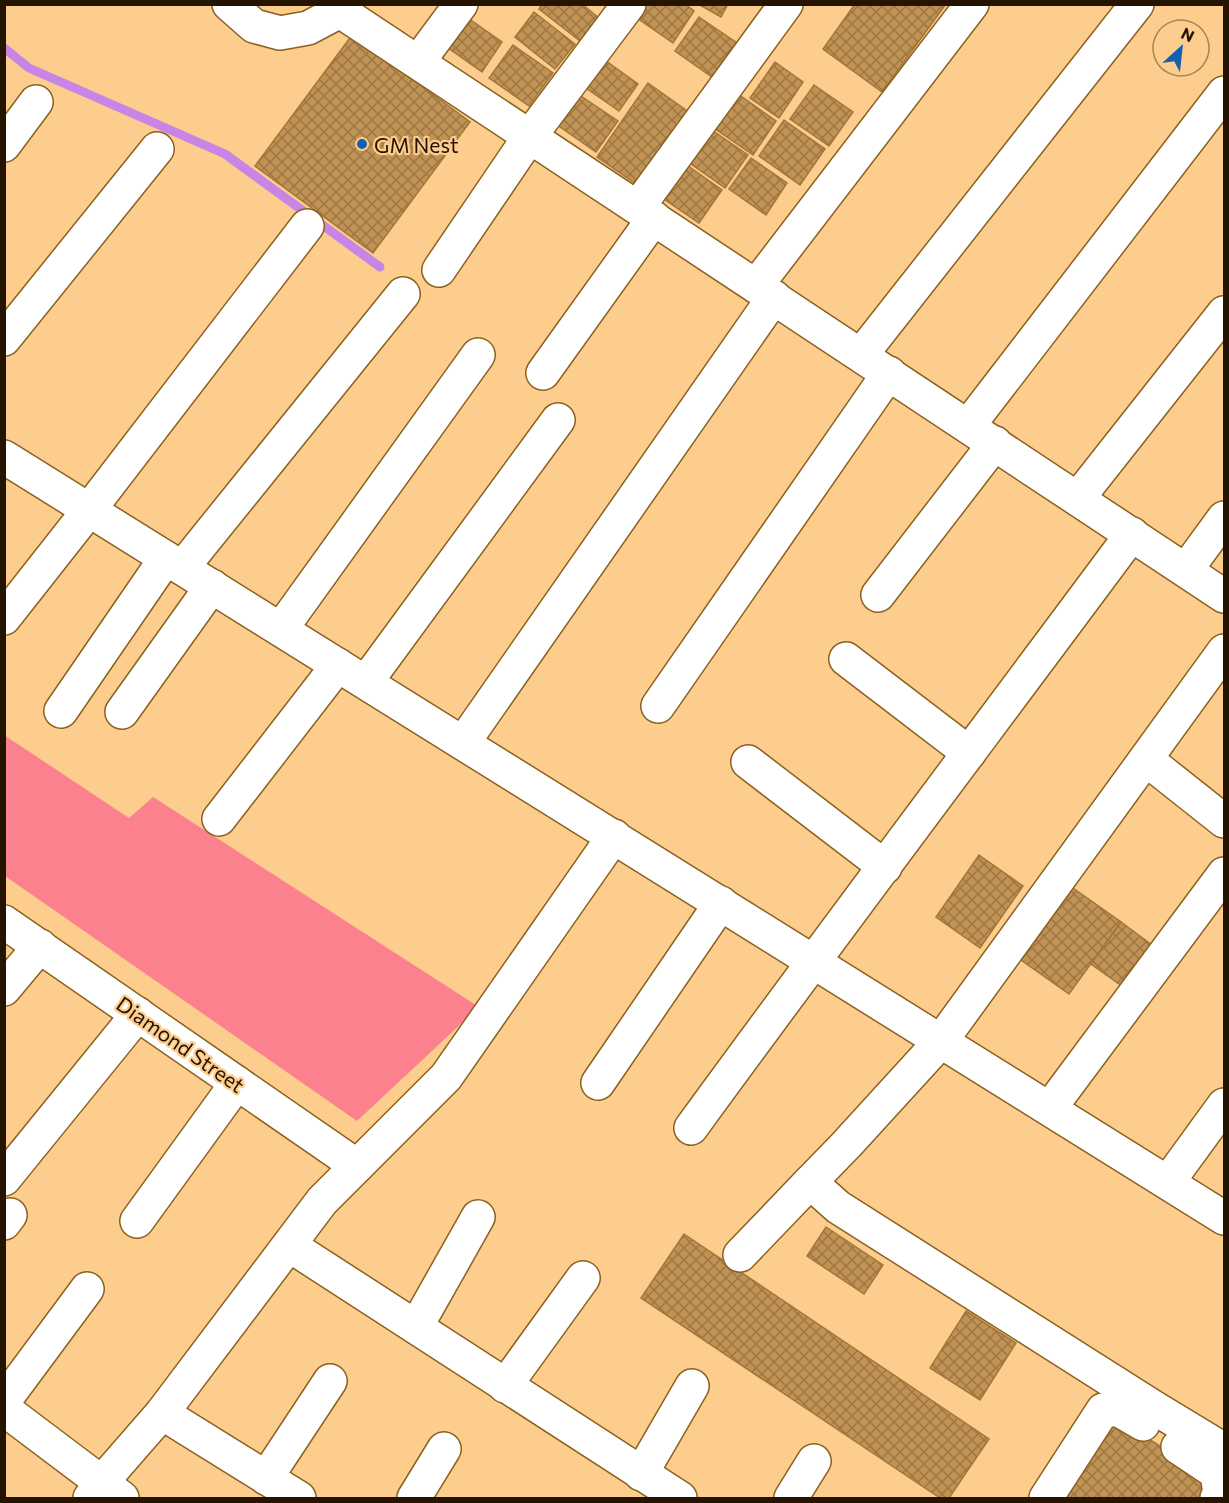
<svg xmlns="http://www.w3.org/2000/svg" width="1229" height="1503" viewBox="0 0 1229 1503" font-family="Commissioner,sans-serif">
	<defs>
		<pattern id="building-cross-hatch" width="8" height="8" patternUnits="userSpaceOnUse" patternTransform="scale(1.5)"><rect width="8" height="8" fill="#c09355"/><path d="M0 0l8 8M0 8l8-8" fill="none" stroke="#9c7744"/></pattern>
	</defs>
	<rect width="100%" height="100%" fill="#fdcd8e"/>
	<path fill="#fc818f" d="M4 735 129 818 153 797 479 1007 357 1121 5 876Z"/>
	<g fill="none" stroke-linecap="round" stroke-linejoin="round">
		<path stroke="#c785e6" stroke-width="9" d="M4 48 29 68 225 154 380 267"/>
	</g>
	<g fill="url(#building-cross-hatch)" stroke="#a37738" stroke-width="1.5">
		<path d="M542 4H582L599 18 580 41 539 9Z"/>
		<path d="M642 4H685L694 11 673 43 634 16Z"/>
		<path d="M698 4H728L721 17Z"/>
		<path d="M855 4H946L882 92 823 49Z"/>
		<path d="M534 12 575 44 555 69 515 37Z"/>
		<path d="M465 16 502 42 482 72 444 45Z"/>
		<path d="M699 17 743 47 719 82 675 51Z"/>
		<path d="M352 35 470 122 373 253 255 166Z"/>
		<path d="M513 45 553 73 529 106 489 78Z"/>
		<path d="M602 58 638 84 619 111 583 86Z"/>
		<path d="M775 62 803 82 779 118 750 98Z"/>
		<path d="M648 83 690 113 639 186 597 157Z"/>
		<path d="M814 85 853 112 829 146 790 119Z"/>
		<path d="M575 92 618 121 596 152 553 122Z"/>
		<path d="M738 94 776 121 753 155 714 128Z"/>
		<path d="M784 120 825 149 800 185 759 156Z"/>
		<path d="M706 126 748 155 725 188 684 159Z"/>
		<path d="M751 158 787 183 766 215 729 189Z"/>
		<path d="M681 161 722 190 699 223 658 195Z"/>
		<path d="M979 855 1023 886 980 948 936 917Z"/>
		<path d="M1073 888 1121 922 1069 994 1021 960Z"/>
		<path d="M1121 922 1156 948 1126 989 1091 964Z"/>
		<path d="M826 1227 883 1265 864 1294 807 1256Z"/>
		<path d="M684 1234 989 1439 949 1498H940L641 1298Z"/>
		<path d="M966 1311 1016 1343 980 1400 930 1368Z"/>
		<path d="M1113 1416 1216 1482 1205 1498H1059Z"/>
	</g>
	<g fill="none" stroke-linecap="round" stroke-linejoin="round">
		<g stroke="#8b611f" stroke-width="36">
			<g id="minor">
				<path d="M229 4 254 26 280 33 308 28 340 11 346 4"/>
				<path d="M340 11 1224 596"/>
				<path d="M418 62 461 4"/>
				<path d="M4 145 36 102"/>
				<path d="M638 207 786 4"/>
				<path d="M439 270 530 136 629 4"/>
				<path d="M756 286 972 4"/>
				<path d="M4 339 157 149"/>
				<path d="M861 355 1137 4"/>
				<path d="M543 373 654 218"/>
				<path d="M968 426 1224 93"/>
				<path d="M4 457 1224 1218"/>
				<path d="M1078 498 1224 313"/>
				<path d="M182 568 403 294"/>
				<path d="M1186 570 1224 518"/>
				<path d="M878 595 995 443"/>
				<path d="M4 618 89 510 307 226"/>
				<path d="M281 629 478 355"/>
				<path d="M1224 651 941 1041 846 1145 810 1182 838 1207 1153 1407 1224 1450"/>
				<path d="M846 659 969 753"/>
				<path d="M366 682 558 420"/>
				<path d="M658 706 889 373"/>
				<path d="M61 711 166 558"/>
				<path d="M122 712 212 586"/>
				<path d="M463 743 774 297"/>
				<path d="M1147 760 1224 821"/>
				<path d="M748 762 885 867"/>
				<path d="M219 819 338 665"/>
				<path d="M4 922 357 1166"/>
				<path d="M4 989 40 946"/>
				<path d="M598 1083 721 903"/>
				<path d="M1050 1108 1224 874"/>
				<path d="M691 1128C836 929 985 732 1132 534"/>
				<path d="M4 1179 138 1014"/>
				<path d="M1168 1182 1224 1105"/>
				<path d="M137 1221 237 1083"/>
				<path d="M4 1223 10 1215"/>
				<path d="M289 1245 680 1498"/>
				<path d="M740 1255 810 1182"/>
				<path d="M416 1327 478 1217"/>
				<path d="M505 1386 583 1278"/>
				<path d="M4 1401 87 1289"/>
				<path d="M4 1409 122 1498"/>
				<path d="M162 1413 299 1498"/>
				<path d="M1178 1447 1217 1473 1220 1494 1217 1498"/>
				<path d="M641 1474 692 1386"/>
				<path d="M266 1478 330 1381"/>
				<path d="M90 1498 101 1483 162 1413 322 1201 446 1077 614 836"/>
				<path d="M414 1498 444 1449"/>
				<path d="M791 1498 814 1461"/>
				<path d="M1046 1498 1103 1410H1119L1143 1424"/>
			</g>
		</g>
		<use href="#minor" stroke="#fff" stroke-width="33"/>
	</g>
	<circle fill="#155faf" stroke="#fdcd8e" stroke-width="2" cx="362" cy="144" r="6"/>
	<g text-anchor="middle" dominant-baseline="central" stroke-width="4.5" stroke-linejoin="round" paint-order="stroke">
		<g font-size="21" fill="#241400" stroke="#fdcd8e" text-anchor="start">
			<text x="374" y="144">GM Nest</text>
		</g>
		<g font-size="21" fill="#241400" stroke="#fdcd8e">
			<text transform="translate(181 1044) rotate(35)">Diamond Street</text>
		</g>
	</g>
	<rect width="1229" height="1503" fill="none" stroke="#241400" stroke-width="12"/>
	<g transform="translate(1181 48) rotate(27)"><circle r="28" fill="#fdcd8e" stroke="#a68355" stroke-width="1.5"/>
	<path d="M0-4.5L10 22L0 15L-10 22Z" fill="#155faf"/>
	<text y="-9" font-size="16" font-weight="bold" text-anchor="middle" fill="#241400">N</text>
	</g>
</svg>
